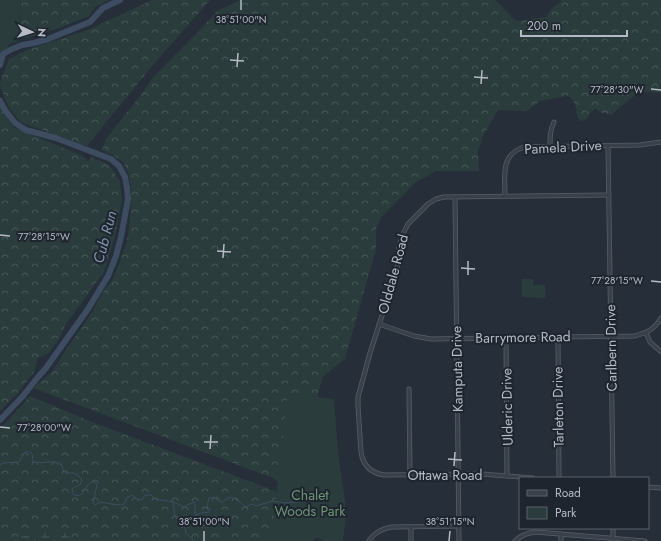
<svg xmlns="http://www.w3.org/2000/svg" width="661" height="541" viewBox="0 0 661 541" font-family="Jost,sans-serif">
	<defs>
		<pattern id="forest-crowns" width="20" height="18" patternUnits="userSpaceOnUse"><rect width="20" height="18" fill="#2a3c3c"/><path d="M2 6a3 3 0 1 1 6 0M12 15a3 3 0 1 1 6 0" fill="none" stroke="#475657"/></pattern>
		<pattern id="wetland-marsh" width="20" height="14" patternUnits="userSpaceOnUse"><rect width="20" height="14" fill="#2a3c3c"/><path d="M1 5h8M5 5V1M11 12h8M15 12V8" fill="none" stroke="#475657"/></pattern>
	</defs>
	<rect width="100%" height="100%" fill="#262e39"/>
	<g fill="url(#forest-crowns)">
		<path d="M21 0H109L95 7 89 16 62 27 26 38H18Z"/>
		<path d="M152 0H210L153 65 87 146 20 122 8 106 0 86V82L9 59 30 49 90 29Z"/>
		<path d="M240 0H495C504 7 508 15 517 21L546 17 552 8 560 3 561 0H661V93L640 91 612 114 602 113 595 109C589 112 589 120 581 121L578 118C575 107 578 103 567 96L540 101 527 111 498 110 483 136 478 151 479 171H436L415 183 382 216 376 229V249L345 359 342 361 323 377 318 393 320 408 283 484 273 478 33 388 52 372 67 348 91 314 106 287 112 281 119 264 127 241 130 221 131 187 128 172 122 161 113 155 102 150 106 139 142 93 154 76 199 31 217 11Z"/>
		<path d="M0 107 13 127 81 155 88 161 91 157 109 165 120 181 122 200 115 236 104 272 66 324 58 340 49 353 38 358 34 372 17 394 0 411Z"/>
		<path d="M30 396 95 423 278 492 276 541H0V429Z"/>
	</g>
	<path fill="url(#wetland-marsh)" d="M68 529 71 541H8L30 534Z"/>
	<g fill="#2a3c3c">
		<path d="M0 0H21L17 42 9 44 0 67Z"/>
		<path d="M522 279H533V285H545V298L522 297Z"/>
		<path d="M288 393 334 399 338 452 345 502 346 517 343 541H324L319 538H316L312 541H271Z"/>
	</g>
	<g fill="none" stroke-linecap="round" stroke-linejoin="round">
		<g stroke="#3d4c60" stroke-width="1">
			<path d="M0 465 3 463 19 462 24 453C28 451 30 451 33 455L32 460 33 462C44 465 52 458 62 465L63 470 66 473H73L78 475 82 480 80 485 73 488 72 489C73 492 72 494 75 495 82 499 85 487 89 484 91 481 92 482 95 482L97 485 93 503 95 505 100 502 111 504 123 505 125 502 126 498 132 495 137 499 142 500 145 495H151L155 499 173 502 175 517 184 522 186 533 194 541"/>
			<path d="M173 502 184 507 187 505 194 502C196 507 194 511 196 515L204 512 207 513 209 512 210 509 207 507 209 498 218 497 220 501 222 502 230 497C236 499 242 502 246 507L252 504 256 506 273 501 283 503 298 502"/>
		</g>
		<g stroke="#3d4c60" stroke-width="6">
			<path d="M0 65 3 54 12 49 22 45 34 43 48 39 90 22 103 8 120 0"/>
			<path d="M0 101 5 110 15 123 26 130 56 138 111 159 119 166 125 177 127 188 128 199 121 237 116 256 108 276 88 309 46 368 38 377 23 396 0 420"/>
		</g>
		<g stroke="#575e68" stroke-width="5">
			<g id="street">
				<path d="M608 145 613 478"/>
				<path d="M550 146C550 137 550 130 554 122"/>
				<path d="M505 196C505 175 500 155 524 147L640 145 661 142"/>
				<path d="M455 197 459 541"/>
				<path d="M379 324 414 336 431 339 634 336C647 333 655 329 661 318"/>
				<path d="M646 333 650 342 661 352"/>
				<path d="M558 337 559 478"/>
				<path d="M506 338 507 476"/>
				<path d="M409 389 410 475"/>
				<path d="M533 478 482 474 384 475C371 473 363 465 361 452L358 406V397L370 353 397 269 399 248 402 236 408 224 428 204 436 199 444 197 609 195"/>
				<path d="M648 487 661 488"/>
				<path d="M411 527V541"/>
				<path d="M613 528V541"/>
				<path d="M369 541C375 532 382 529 392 527L459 526"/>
				<path d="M515 541C521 535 527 533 535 532L645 541"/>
				<path d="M561 541V534"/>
			</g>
		</g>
		<use href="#street" stroke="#39404a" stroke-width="3.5"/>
	</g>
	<path fill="none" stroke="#b5bbc5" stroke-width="1.5" d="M241 10V0M230 60 244 61M237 67 238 53M474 77 488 78M481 84 482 70M651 89 661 90M0 235 10 236M217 251 231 252M223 258 224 244M461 268 475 269M468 275V261M651 281 661 282M0 427 10 428M204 442H218M210 449 211 435M448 459 462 460M454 466 455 452M204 541V531M449 541 450 531"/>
	<g text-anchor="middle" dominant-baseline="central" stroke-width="4" stroke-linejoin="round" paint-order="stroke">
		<g font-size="14" fill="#b5bbc5" stroke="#1e252f">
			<text transform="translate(563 147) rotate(-3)">Pamela Drive</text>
			<text transform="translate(393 274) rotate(-75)">Olddale Road</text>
			<text transform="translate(523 337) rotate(-1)">Barrymore Road</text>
			<text transform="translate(611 348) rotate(-91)">Carlbern Drive</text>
			<text transform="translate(457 369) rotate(-91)">Kamputa Drive</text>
			<text transform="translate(507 407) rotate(-91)">Ulderic Drive</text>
			<text transform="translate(558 407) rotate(-91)">Tarleton Drive</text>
			<text x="445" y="475">Ottawa Road</text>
		</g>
		<g font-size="14" fill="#6e9476" stroke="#1e252f">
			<text x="310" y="495">Chalet<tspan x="310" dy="16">Woods Park</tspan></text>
		</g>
		<g font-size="15" font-style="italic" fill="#8092aa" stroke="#1e252f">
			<text transform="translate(105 237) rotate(-75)">Cub Run</text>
		</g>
	</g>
	<g font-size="10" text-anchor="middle" fill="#b5bbc5" stroke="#1e252f" stroke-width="4" stroke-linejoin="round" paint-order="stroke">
		<text x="241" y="23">38°51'00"N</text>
		<text x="617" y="93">77°28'30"W</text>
		<text x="44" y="240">77°28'15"W</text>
		<text x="617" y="284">77°28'15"W</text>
		<text x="44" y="431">77°28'00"W</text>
		<text x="204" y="525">38°51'00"N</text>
		<text x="450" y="525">38°51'15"N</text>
	</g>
	<rect x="519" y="477" width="130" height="52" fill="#1e252f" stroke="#5a616b"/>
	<rect x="527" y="490" width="20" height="6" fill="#39404a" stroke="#5a616b"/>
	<text x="555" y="497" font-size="12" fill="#b5bbc5">Road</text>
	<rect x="527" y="507" width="20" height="12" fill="#2a3c3c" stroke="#5a616b"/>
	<text x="555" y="517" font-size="12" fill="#b5bbc5">Park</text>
	<g transform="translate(32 32) rotate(94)" stroke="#1e252f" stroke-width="3" paint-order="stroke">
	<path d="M0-3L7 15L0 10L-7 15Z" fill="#b5bbc5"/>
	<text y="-6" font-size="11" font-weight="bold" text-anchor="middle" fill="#b5bbc5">N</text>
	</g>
	<path d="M521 30v6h106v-6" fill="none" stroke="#b5bbc5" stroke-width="2"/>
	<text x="527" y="30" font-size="12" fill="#b5bbc5" stroke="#1e252f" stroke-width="3" paint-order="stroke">200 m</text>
</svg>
